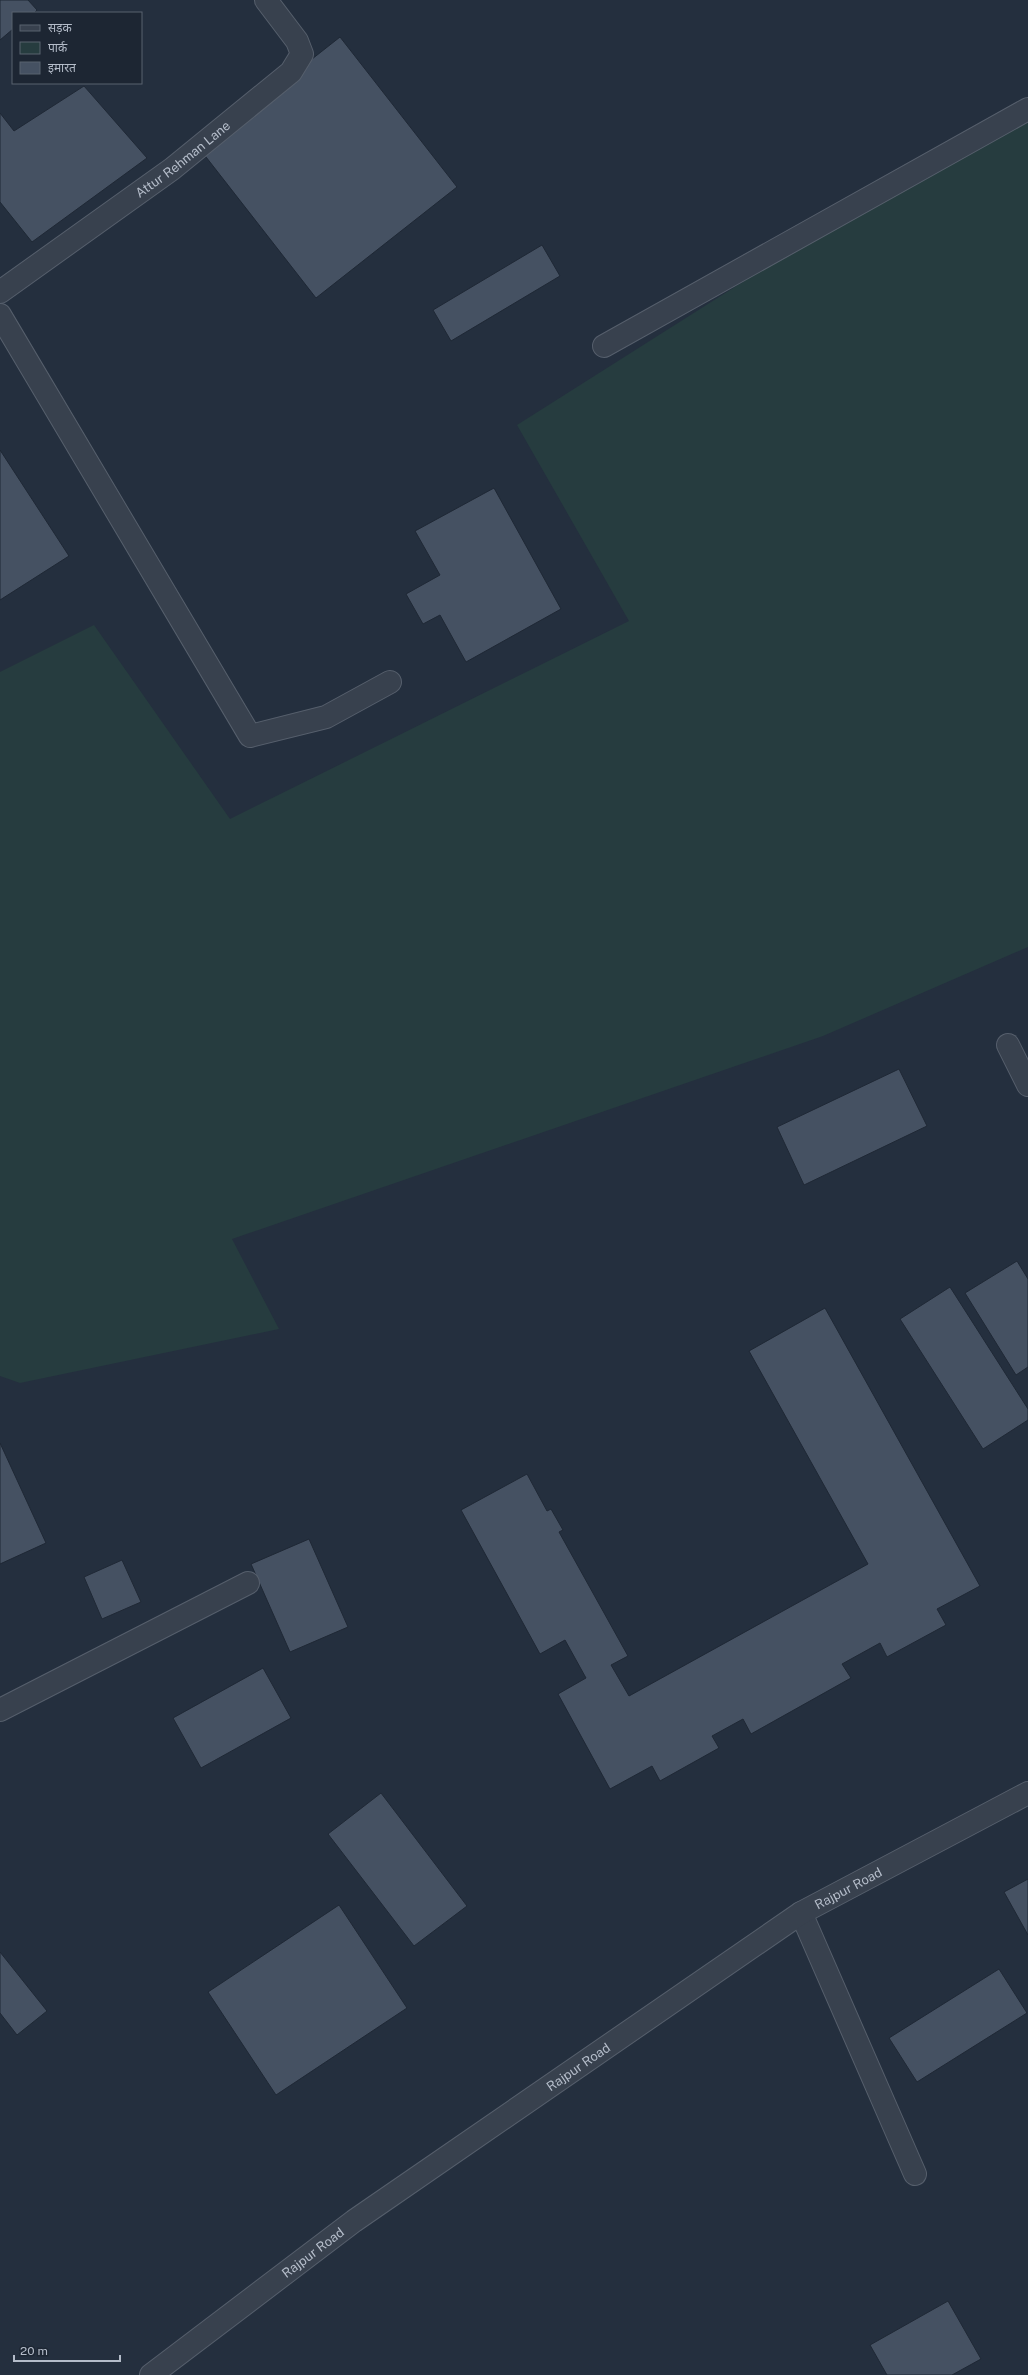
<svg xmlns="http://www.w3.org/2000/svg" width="1028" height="2375" viewBox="0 0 1028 2375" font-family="'Public Sans','Noto Sans Devanagari',sans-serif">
	<rect width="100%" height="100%" fill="#242f3e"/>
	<path fill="#263c3f" d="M1028 123V947L823 1036 232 1239 279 1329 20 1383 0 1376V672L94 625 230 819 629 621 517 425 907 178Z"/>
	<g fill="#455162" stroke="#1f2835">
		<path d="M0 0H28L37 10 34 13H13V29L0 40Z"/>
		<path d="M340 37 457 187 316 298 199 148Z"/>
		<path d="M84 86 147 158 32 242 0 202V113L14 131Z"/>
		<path d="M542 245 560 276 451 341 433 310Z"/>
		<path d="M0 450 69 556 0 600Z"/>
		<path d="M494 488 561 609 466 662 440 615 423 624 406 594 440 575 415 531Z"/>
		<path d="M899 1069 927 1126 804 1185 777 1127Z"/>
		<path d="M1017 1261 1028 1279V1367L1016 1375 965 1293Z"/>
		<path d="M950 1287 1028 1409V1420L983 1449 900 1319Z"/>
		<path d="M825 1308 980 1586 937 1609 946 1625 887 1657 880 1643 842 1664 851 1678 751 1734 743 1719 712 1736 719 1748 660 1781 652 1766 610 1789 558 1694 586 1678 565 1640 540 1654 461 1510 527 1474 547 1511 551 1509 563 1530 559 1532 628 1656 611 1665 629 1696 868 1564 749 1351Z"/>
		<path d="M0 1443 46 1543 0 1564Z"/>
		<path d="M309 1539 348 1627 290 1652 251 1564Z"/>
		<path d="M122 1560 141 1602 102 1619 84 1577Z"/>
		<path d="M263 1668 291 1718 201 1768 173 1718Z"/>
		<path d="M381 1793 467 1906 414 1946 328 1834Z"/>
		<path d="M1028 1879V1935L1004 1892Z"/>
		<path d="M339 1905 407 2008 276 2095 208 1992Z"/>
		<path d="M0 1952 47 2011 17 2035 0 2013Z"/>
		<path d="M999 1969 1027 2013 917 2082 889 2038Z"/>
		<path d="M948 2301 981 2359 952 2375H887L870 2345Z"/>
	</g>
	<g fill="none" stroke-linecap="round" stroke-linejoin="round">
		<g stroke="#565f6c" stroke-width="24">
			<g id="minor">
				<path id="s1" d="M0 292 172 169 291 72 302 54 297 41 266 0"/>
				<path d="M0 315 250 736 326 717 390 682"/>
				<path d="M604 346 1028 109"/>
				<path d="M1008 1045 1028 1085"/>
				<path d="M0 1710 248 1583"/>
				<path d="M801 1913 915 2174"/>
			</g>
		</g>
		<g stroke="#565f6c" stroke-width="24">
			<g id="tertiary">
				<path id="s2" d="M151 2375 354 2221 801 1913 1028 1793"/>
			</g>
		</g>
		<use href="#minor" stroke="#38414e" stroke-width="22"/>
		<use href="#tertiary" stroke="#38414e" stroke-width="22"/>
	</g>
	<g text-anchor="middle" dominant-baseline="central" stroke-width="3" stroke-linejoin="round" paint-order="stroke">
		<g font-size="13" fill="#b4bcc9" stroke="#1d2633">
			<text stroke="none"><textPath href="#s1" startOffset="226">Attur Rehman Lane</textPath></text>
			<text stroke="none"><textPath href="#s2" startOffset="851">Rajpur Road</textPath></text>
			<text stroke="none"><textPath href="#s2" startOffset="527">Rajpur Road</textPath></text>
			<text stroke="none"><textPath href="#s2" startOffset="203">Rajpur Road</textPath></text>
		</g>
	</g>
	<rect x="12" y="12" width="130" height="72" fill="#1d2633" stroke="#59626f"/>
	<rect x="20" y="25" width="20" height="6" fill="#38414e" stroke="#59626f"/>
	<text x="48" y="32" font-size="12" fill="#b4bcc9">सड़क</text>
	<rect x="20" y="42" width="20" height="12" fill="#263c3f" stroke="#59626f"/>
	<text x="48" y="52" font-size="12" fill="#b4bcc9">पार्क</text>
	<rect x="20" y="62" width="20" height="12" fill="#455162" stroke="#59626f"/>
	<text x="48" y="72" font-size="12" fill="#b4bcc9">इमारत</text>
	<path d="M14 2355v6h106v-6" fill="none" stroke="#b4bcc9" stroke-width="2"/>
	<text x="20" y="2355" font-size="12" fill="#b4bcc9" stroke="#1d2633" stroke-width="3" paint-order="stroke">20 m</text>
</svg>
